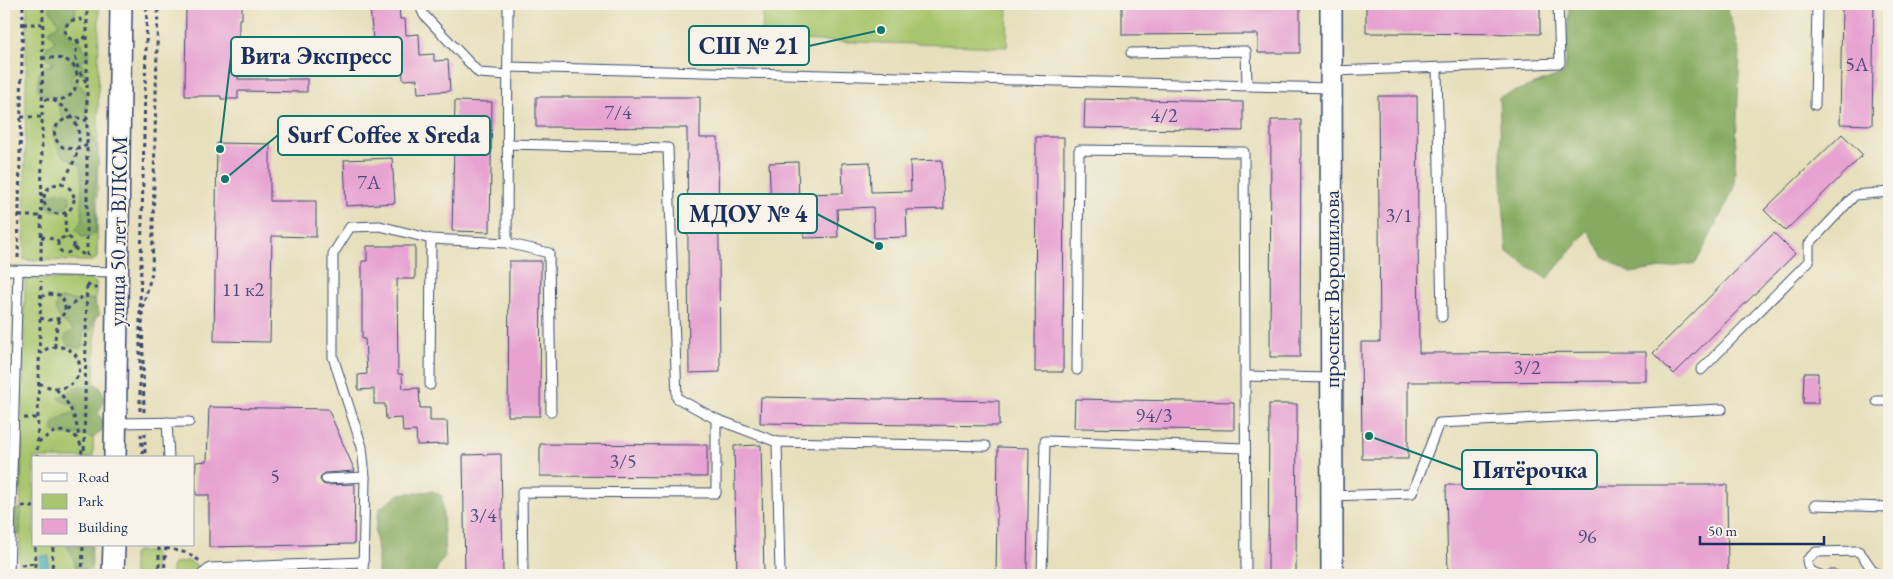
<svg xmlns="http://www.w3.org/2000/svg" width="1893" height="579" viewBox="0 0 1893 579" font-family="'EB Garamond',serif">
	<rect width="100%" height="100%" fill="#f7f3e8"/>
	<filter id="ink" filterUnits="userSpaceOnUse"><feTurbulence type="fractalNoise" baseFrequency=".02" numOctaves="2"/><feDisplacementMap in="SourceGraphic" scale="10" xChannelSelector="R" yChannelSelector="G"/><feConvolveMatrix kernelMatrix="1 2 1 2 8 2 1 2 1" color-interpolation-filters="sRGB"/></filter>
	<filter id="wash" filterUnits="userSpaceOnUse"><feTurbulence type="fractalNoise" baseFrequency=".0096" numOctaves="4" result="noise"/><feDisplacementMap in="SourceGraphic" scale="20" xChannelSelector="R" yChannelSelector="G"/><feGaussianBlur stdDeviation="1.12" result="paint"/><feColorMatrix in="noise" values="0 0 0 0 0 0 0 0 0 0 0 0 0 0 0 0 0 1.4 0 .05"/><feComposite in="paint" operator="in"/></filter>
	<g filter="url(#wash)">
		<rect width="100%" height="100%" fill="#e6dfbb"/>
		<g fill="#a8c66d" stroke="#627a66">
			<path d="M27 4H99L97 258 91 261 24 260Z"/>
			<path d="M763 4H1008L1007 47 762 39Z"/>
			<path d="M25 279H91L96 283 93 458H34V545H92L91 575H19Z"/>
			<path d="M136 551 153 552 155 555V575H133V555Z"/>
			<path d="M189 561 200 568 191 575H172V567L175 563Z"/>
		</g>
		<g fill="#86ab60" stroke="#506d5f">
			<path d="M50 4H76L75 15 66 22C63 35 73 37 82 43L83 48 88 52 89 55 81 62 84 71 83 75 74 72 71 78 72 81C91 88 86 101 87 116 88 129 96 141 98 154 99 167 95 180 95 193 95 206 97 218 96 232L90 236 82 237 76 229 82 221 83 217 81 210 82 179 80 165 62 155 54 137 53 130 55 126 64 119 54 98 41 94 37 89 39 73 46 66 52 65 53 62 45 56V51L48 46 52 45 55 41 49 31 59 24 50 10Z"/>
			<path d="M1569 4H1726L1740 52 1734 189 1696 263 1630 273 1604 257 1588 230 1547 279 1507 252 1503 203 1499 97 1565 73Z"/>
			<path d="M58 192 69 194 70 202C62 214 43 215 48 196Z"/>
			<path d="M60 299H68L78 301 93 299 100 315 94 319 91 330 83 332V345L80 349 68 345 64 338 73 329C64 323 48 311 60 299Z"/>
			<path d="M96 384C106 391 105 404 98 413L105 423 103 430 93 438 80 434 62 435 53 431V424C61 417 67 414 77 412L76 406 60 400 59 398 75 388Z"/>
			<path d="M4 431 16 434 22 439 21 489 15 492 5 494 4 493Z"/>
			<path d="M432 491 442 496 445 556 439 564 434 575H378V552L375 531 379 509 400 494Z"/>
			<path d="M13 509H21L20 534 6 536 4 534C4 523 1 513 13 509Z"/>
			<path d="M68 545H91L92 565 85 570 76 569 72 553 68 548Z"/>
		</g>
		<path fill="#3daeb8" stroke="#2c6e8b" d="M40 556H49L48 575H39Z"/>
		<g id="blocks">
			<g fill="#e7a2d2">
				<path d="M186 4H242V19H239L238 79H307V92L238 91V99H221V96H185Z"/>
				<path d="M1122 4H1300V53H1258V34L1122 35Z"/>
				<path d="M1366 4H1540V34L1366 33Z"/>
				<path d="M1842 4H1874L1872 125 1840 124Z"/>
				<path d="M399 5 400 19H405L406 35 419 34 420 55 434 54V61L448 60 450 91 418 93 417 79 403 80 402 64 388 65 387 50 374 51 370 7Z"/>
				<path d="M1378 96H1417L1419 353 1646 352V381L1408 382V459H1362L1361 342H1380Z"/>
				<path d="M536 97H700V138H718L720 372 689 373 687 128 536 127Z"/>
				<path d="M1085 99 1243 102V131L1084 128Z"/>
				<path d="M455 101 492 102 490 232 452 231Z"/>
				<path d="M1271 120H1301L1300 357H1270Z"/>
				<path d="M1842 134 1863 155 1785 231 1764 210Z"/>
				<path d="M1036 137H1064L1063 372H1035Z"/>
				<path d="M217 143 270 144V201H316V237L272 236 270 342 214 341Z"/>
				<path d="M392 158 395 203 346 206 344 160Z"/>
				<path d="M942 160 944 209 906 210 907 237 874 238 873 207 837 209 838 237 804 238 802 194 843 193 842 163 870 162 871 192 911 191 910 161Z"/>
				<path d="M798 162 799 206 771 207 769 163Z"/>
				<path d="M1774 233 1795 254 1674 374 1653 353Z"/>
				<path d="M367 246H415V279H397L398 374H402L403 389 419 388 420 408H430V421H447L448 444 417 445 416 431 403 432 402 418 386 419 385 404H374V389L358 390V375L367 374 365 339H362V261H367Z"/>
				<path d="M509 261H541L540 416H508Z"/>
				<path d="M1804 373H1818V403H1803Z"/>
				<path d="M761 397 999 401V426L760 423Z"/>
				<path d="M1075 399 1234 402V430L1074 428Z"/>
				<path d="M1269 404H1297L1296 575H1268Z"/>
				<path d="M209 407 328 409 355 471 325 473 321 476 320 480 323 484 326 485 355 484 354 544 209 547V495H196L195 479 196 462 207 461Z"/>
				<path d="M540 444 707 445V477L540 476Z"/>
				<path d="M761 445 764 575H737L734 446Z"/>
				<path d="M998 447 1029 448 1027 575H996Z"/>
				<path d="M501 454 503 575H465L463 455Z"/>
				<path d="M1446 485H1727L1728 575H1448Z"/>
			</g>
		</g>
	</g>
	<g filter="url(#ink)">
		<use href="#blocks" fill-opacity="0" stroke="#39496c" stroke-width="1"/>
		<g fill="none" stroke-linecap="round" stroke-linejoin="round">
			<g stroke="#39496c" stroke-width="11">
				<g id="service">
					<path d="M419 4 424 15 479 73 508 75"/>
					<path d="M1131 53 1246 51 1247 84"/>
					<path d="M508 67 1332 88"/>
					<path d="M1437 68 1442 317"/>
					<path d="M1332 71 1560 63 1558 4"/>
					<path d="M1815 105 1817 4"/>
					<path d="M508 144 668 148 677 398 716 419 777 442"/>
					<path d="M507 243 508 4"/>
					<path d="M4 270 118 272"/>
					<path d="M1077 370 1079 150 1244 152 1246 575"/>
					<path d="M1701 370 1809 261V244L1855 195 1889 192"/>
					<path d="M1245 376 1330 378"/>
					<path d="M430 385 431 239"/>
					<path d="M1877 401H1889"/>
					<path d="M167 422 169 458"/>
					<path d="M116 423 189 422"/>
					<path d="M326 479 365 477"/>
					<path d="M1332 496 1412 493 1439 423 1722 409"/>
					<path d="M1815 505 1889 507"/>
					<path d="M9 575 18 271"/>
					<path d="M201 575 210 568 364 562"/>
					<path d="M363 575 365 477 362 447 333 357V254L350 227 380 226 431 239 507 243 549 253 551 412"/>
					<path d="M523 575 522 492 716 493V419"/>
					<path d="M780 575 777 442 986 446"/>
					<path d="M1042 575 1045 441 1245 448"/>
					<path d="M1821 575C1812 573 1808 570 1807 560L1816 552 1858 551C1866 558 1869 568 1877 575"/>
					<path d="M1830 575H1835"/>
					<path d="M1887 575 1889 574"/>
				</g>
			</g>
			<g stroke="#39496c" stroke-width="24">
				<g id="tertiary">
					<path d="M1331 4 1332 575"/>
					<path d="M115 458 121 4"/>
					<path d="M113 575 114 545"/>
				</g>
			</g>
			<g stroke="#39496c" stroke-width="3" stroke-dasharray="4 4" stroke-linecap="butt">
				<path d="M87 4V260"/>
				<path d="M23 24H42"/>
				<path d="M86 36 83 39 75 41C64 37 63 30 69 21L80 19 86 24"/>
				<path d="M79 41C72 57 77 69 86 82"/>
				<path d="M42 58C50 58 58 57 66 60 81 66 81 91 66 98 58 101 50 100 42 99"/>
				<path d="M53 100C91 123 82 153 61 184"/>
				<path d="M21 117H42"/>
				<path d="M87 145 79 149 64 148C41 132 64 109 87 121"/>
				<circle cx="59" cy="199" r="15"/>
				<path d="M66 213 65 227 67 238"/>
				<path d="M19 216H42"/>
				<path d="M41 237 50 238 59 242"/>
				<circle cx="66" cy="245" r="8"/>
				<path d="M74 248 87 257"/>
				<path d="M18 258 23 4"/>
				<path d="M41 260 43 4"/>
				<path d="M87 284 92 288H100"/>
				<path d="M41 297 47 294 60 295 65 303V310"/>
				<path d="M40 318 49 320 61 318"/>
				<path d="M55 347C54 321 65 307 87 294"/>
				<path d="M39 383C81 404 94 353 61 347 52 346 46 348 40 354"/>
				<path d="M56 389C70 403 77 419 79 439"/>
				<path d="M140 411V308L147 4"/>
				<path d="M144 412 142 309 152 273 158 4"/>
				<path d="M24 418H38"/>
				<path d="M145 433V458"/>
				<path d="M141 434 143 458"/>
				<path d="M38 442C44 439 49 434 55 432 72 428 85 441 81 458"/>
				<path d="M37 458 41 281"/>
				<path d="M84 458 87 283"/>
				<path d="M22 506 34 507"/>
				<path d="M166 548 187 553 200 561"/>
				<path d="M21 565 35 563"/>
				<path d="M35 575V545"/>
				<path d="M52 575 53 545"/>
				<path d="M82 575 83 545"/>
				<path d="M159 575V545"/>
				<path d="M164 575 166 545"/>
			</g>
			<use href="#service" stroke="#fff" stroke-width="9"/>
			<use href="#tertiary" stroke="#fff" stroke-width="21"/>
		</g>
	</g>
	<g text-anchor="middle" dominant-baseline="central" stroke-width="4" stroke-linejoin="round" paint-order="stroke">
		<g font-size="20" fill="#4e4c7b">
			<text x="1857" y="64">5А</text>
			<text x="618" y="112">7/4</text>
			<text x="1164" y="115">4/2</text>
			<text x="369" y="182">7А</text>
			<text x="1399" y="215">3/1</text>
			<text x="243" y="289">11 к2</text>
			<text x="1527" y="367">3/2</text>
			<text x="1154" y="415">94/3</text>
			<text x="623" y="461">3/5</text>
			<text x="275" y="476">5</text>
			<text x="483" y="515">3/4</text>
			<text x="1587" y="536">96</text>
		</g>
		<g font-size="22" fill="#1b2f5e" stroke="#f7f3e8">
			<text transform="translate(118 231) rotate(-89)">улица 50 лет ВЛКСМ</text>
			<text transform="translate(1331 289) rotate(-90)">проспект Ворошилова</text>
		</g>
	</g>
	<path fill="none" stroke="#0f766e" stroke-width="2" d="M881 30L809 46M220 149L231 56M225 179L278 135M879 246L817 214M1369 436L1462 470"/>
	<g fill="#0f766e" stroke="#f7f3e8" stroke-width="2">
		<circle cx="881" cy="30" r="5"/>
		<circle cx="220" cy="149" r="5"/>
		<circle cx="225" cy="179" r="5"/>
		<circle cx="879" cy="246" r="5"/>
		<circle cx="1369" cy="436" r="5"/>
	</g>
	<g fill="#f7f3e8" stroke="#0f766e" stroke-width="2">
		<rect x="689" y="26" width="120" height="39" rx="5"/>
		<rect x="231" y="37" width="171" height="39" rx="5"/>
		<rect x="278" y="116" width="212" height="39" rx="5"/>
		<rect x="678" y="194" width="139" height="39" rx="5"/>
		<rect x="1462" y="450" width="135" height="39" rx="5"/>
	</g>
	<g font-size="24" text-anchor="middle" font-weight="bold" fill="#1b2f5e">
		<text x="749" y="54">СШ № 21</text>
		<text x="316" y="64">Вита Экспресс</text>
		<text x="384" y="143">Surf Coffee x Sreda</text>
		<text x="748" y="222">МДОУ № 4</text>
		<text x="1530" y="478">Пятёрочка</text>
	</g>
	<rect width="1893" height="579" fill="none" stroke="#f7f3e8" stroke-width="20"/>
	<rect x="32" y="456" width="162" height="90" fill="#f7f3e8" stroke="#9fa5b1"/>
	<rect x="42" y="473" width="25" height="8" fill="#ffffff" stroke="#9fa5b1"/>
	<text x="78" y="482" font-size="15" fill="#1b2f5e">Road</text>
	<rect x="42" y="494" width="25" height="15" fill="#a8c66d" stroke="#9fa5b1"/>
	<text x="78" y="506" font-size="15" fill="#1b2f5e">Park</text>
	<rect x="42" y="519" width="25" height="15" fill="#e7a2d2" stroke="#9fa5b1"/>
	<text x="78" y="532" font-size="15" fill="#1b2f5e">Building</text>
	<path d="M1700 536v8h124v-8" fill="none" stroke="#1b2f5e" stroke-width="2.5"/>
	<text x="1708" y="536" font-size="15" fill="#1b2f5e" stroke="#f7f3e8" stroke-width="4" paint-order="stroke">50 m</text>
</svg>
